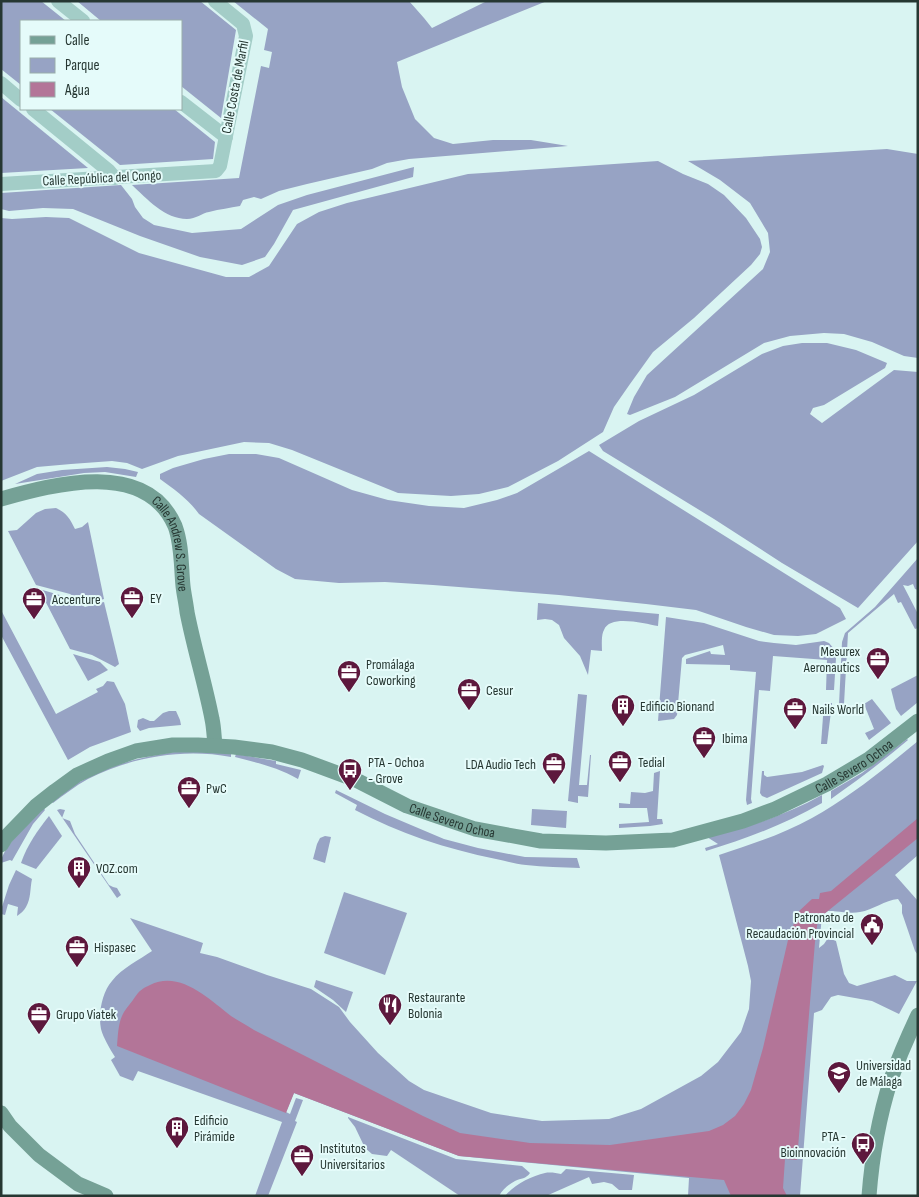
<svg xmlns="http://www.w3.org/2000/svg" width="919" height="1197" viewBox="0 0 919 1197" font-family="'Sofia Sans Condensed',sans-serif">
	<rect width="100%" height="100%" fill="#d9f4f2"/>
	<g fill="#97a3c4">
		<path d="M1 1H41L66 21H21V85L1 69Z"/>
		<path d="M77 1H200L236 30 221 118 181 86V21H101Z"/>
		<path d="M233 1H409L424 18 432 28 487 1H547L397 62 402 87 415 119 434 138 453 144 493 140H531L568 146 409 159 387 163 372 169 307 184 279 191 261 199 254 197 243 200 240 206C230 208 220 209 209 212 202 213 196 219 187 219 165 219 147 199 132 185L239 178 261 66 269 68 272 52 264 50 268 29Z"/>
		<path d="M1 97 88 168 1 173Z"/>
		<path d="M50 109H174L215 142 213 159 120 165Z"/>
		<path d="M887 149 918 154V358L904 356 872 342 844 334 824 333 790 336 764 343 675 397 630 415 627 414 634 397 647 375 763 269 770 252 768 233 750 203 720 180 688 161Z"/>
		<path d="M658 161 683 174 708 184 724 195 746 218 760 239 762 247 760 254 751 265 694 318 653 352 630 384 614 407 603 432 558 461 508 487 479 494 451 496 398 493 292 450 269 443 244 442 178 456 142 469 127 463 112 461 71 464 37 467 1 481V218L12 219 46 217 69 218 139 253 226 277H249L269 266 297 224 319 212 347 203 468 174Z"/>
		<path d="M414 167 413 177 293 210 274 244 265 257 242 265 200 257 140 236 73 209 43 208 9 211 1 209V193L121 185 132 199 135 207 143 218 154 225 192 233 241 229 278 205 307 195Z"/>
		<path d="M802 343H827L856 350 887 363 885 368 824 405 813 408 810 414 822 423 894 370 918 372V541L858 608 782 563 714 519 603 451 599 445 639 421 694 395 762 354 783 346Z"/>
		<path d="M589 451 840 608 846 619 816 634 798 636 774 635 746 627 696 610 646 604 559 595 433 585 385 582 339 583 295 579 276 569 199 514C189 500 174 489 160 479V474L173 468 204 459 229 454H256L279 458 352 490 388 500 429 506 464 508 497 500 517 493Z"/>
		<path d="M107 467 125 469 138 472 136 477 105 472 84 473 15 484 37 474 62 470Z"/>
		<path d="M56 508C67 513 70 519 75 529L82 527 88 522 104 599 86 604 70 594 36 585 8 531 17 530 36 513 45 509Z"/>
		<path d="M918 558V590L915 589 913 584 908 586 903 585 918 614V628L915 629 901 602 898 603 894 594 848 633 844 704 839 705 842 642 845 633 875 607Z"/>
		<path d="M39 589 70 598 85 607 104 602 119 664 115 667 92 655 70 649Z"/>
		<path d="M538 603 659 614 658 626C645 624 610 614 604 630 601 635 602 645 602 651L591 650 588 675 580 656 564 638 559 625 552 620 545 619 537 620Z"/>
		<path d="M1 610 56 714 98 692 96 689 103 686 107 681 114 682 125 704 131 732 90 747 68 760 1 635Z"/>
		<path d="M666 617 704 623 759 641 774 643 796 645 824 641 829 643 835 650 836 658 834 690H826L827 660 773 656 770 691 759 690 751 799 752 803 747 805 746 800 756 672 730 670V665L686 664V659L710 651 711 654 725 655 723 645 685 655 682 658 677 715 674 719 658 721Z"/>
		<path d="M73 654 100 662 108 670 88 681Z"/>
		<path d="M918 675V702L901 716 896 709 891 689Z"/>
		<path d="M578 694 587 695 579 785H587L590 755H591L588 797 578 796V803L568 801Z"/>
		<path d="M872 699 891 723 869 740 865 733 874 729 864 704Z"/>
		<path d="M824 703H832L827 744H821Z"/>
		<path d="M169 711H176L180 720 181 725 149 728 140 731 137 727 138 720 143 718 150 721H154L163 713Z"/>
		<path d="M907 739 908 740C883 761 858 780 831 799V791L862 773Z"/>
		<path d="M918 741V855L895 875 918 901V955L915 951 902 913V905L898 899C885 900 873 910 860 912 850 914 838 911 828 911L822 915 819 948 824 944 828 938 836 941 844 974 849 983 857 986 895 975 907 981H917L899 1014 872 1001 838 995 831 997 822 1010 814 1013 800 1196H688L689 1178 459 1156 294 1093 286 1112 290 1114 296 1098 303 1100 295 1121 297 1122 268 1196H255L282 1122 138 1071 133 1081 120 1076 111 1060 115 1057C110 1049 103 1037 101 1029 98 1014 102 992 112 981 122 968 139 960 152 951L130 918 203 943 200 953 217 957 267 975 311 989 339 1007 350 1022 378 1053 409 1081 424 1090 491 1113 542 1121 609 1119 641 1109 701 1076 718 1062 741 1032 749 1009 751 981 748 966 719 855C750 845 783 834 812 818 850 797 884 769 918 741Z"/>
		<path d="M180 751 231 753V757C183 748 131 757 88 779 75 786 64 795 53 803L51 801C63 793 74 784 87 778 116 762 148 756 180 751Z"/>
		<path d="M236 754 276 761V764L301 770 298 779C277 767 258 763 235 757Z"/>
		<path d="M823 765 824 766 822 773 767 798 762 796 760 793 762 771H764V775L767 777 802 772Z"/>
		<path d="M660 771 657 819H662L663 824 650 826 619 828V824L649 822 647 808H619V803L630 804 631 792 645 793 653 791 654 773Z"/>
		<path d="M336 790 385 814 444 839 478 848 525 857 577 858 580 868C562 867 544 867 526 865 516 864 506 861 496 859 446 849 399 833 355 810L357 805 335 793Z"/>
		<path d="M822 795V803C785 824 746 839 706 851L705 848 718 844 707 837C747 828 786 815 822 795Z"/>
		<path d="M43 807 45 810 33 824 12 861 10 860 1 863C1 848 33 819 43 807Z"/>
		<path d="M60 809 65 810 62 818 70 821 75 834 109 885 113 887 117 888 121 895 117 898 57 810Z"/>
		<path d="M532 809 567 811 566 828 531 825Z"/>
		<path d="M49 816 62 836 36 869 21 863C27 845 38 830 49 816Z"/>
		<path d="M325 836 331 837 325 863 313 859 317 844 320 838Z"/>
		<path d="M16 870 32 879C30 888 31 899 26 907 24 911 20 914 17 916L18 907 8 904 5 915 1 914V910L9 885Z"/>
		<path d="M344 892 407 913 385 975 324 953Z"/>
		<path d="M316 980 353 992 346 1012 333 1000 314 987Z"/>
		<path d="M348 1117 456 1159 522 1166 530 1173C526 1179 521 1178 515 1181 508 1185 503 1189 499 1196H460L391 1150 387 1156 372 1154 365 1148 355 1127 348 1118Z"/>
		<path d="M566 1169 634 1175 632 1190H619L612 1184 604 1182 592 1184 589 1177 546 1196H505C514 1185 531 1176 545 1173 550 1172 556 1173 561 1174Z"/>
	</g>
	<path fill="#b37598" d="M918 818V838L818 919 815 942 797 1160 785 1159 783 1188 787 1196H731L724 1180 459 1156 294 1093 286 1113 117 1046C118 1035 118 1022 124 1012 127 1007 132 1002 135 997 139 991 143 988 150 985 180 970 209 999 231 1016 238 1021 247 1025 254 1030L423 1116 460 1133 530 1143 610 1145 709 1131 723 1125 735 1116 744 1104 751 1090 763 1048 788 940 798 912 812 899H819L820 893 831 891Z"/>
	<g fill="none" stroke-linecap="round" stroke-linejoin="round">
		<g stroke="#a3cdc7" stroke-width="14">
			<path d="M58 1 83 21"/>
			<path d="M1 83 21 100"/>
			<path d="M181 102 226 137"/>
			<path d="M33 109 109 171 115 178"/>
			<path d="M1 184 216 171 220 166 246 36 243 24 215 1"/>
		</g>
		<g stroke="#75a196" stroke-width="15">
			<path id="s1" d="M1 499C55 484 146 459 175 526 182 545 181 566 183 586 184 595 186 603 187 612 194 648 205 683 212 719 214 728 214 737 215 745"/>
			<path id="s2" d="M1 845 6 837 36 806 55 791 77 775 108 761 136 751 173 745H198L234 747 272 752 302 760 356 780 407 806 475 829 541 841 606 843 673 840 743 821 775 809 827 784 869 759 918 721"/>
			<path d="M1 1113 10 1126 39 1155 78 1184 106 1196"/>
			<path d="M869 1196C872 1156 879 1117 891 1079 899 1057 908 1036 918 1015"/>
		</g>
	</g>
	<defs>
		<g id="office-pin" transform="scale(1.25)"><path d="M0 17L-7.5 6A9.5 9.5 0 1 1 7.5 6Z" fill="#5d183d" stroke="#e5fbfa"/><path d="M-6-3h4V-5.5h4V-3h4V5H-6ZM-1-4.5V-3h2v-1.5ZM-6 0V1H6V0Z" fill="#fff"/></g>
		<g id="building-pin" transform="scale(1.25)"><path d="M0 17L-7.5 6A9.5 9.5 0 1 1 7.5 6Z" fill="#5d183d" stroke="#e5fbfa"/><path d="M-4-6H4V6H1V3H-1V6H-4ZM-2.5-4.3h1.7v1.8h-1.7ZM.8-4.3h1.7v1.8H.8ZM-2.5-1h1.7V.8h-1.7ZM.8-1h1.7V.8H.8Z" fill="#fff"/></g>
		<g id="bus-pin" transform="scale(1.25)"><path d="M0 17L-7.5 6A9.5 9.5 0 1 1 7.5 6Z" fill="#5d183d" stroke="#e5fbfa"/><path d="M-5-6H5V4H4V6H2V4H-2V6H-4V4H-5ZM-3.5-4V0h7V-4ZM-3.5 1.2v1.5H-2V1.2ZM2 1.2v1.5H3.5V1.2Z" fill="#fff"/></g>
		<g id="civic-pin" transform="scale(1.25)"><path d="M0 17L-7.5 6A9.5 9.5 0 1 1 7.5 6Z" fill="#5d183d" stroke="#e5fbfa"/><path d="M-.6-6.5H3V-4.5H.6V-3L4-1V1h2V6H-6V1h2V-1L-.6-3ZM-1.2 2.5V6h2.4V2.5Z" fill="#fff"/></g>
		<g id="restaurant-pin" transform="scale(1.25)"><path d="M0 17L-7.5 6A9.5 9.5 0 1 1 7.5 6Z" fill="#5d183d" stroke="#e5fbfa"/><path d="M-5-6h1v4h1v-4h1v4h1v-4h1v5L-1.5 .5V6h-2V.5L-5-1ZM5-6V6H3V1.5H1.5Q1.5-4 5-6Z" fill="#fff"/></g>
		<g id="university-pin" transform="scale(1.25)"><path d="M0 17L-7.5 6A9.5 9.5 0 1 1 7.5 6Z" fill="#5d183d" stroke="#e5fbfa"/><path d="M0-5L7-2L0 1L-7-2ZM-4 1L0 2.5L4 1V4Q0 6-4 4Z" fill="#fff"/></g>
	</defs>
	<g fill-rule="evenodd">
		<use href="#office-pin" x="132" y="598"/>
		<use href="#office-pin" x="34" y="599"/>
		<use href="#office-pin" x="878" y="659"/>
		<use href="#office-pin" x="349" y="672"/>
		<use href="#office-pin" x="469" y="690"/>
		<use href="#building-pin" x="623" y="706"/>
		<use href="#office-pin" x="795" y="709"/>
		<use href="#office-pin" x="704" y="738"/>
		<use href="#office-pin" x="620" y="762"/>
		<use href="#office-pin" x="554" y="764"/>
		<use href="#bus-pin" x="350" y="770"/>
		<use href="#office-pin" x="189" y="788"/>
		<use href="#building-pin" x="79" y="868"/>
		<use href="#civic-pin" x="872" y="925"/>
		<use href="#office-pin" x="77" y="947"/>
		<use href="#restaurant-pin" x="390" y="1005"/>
		<use href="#office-pin" x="39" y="1014"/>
		<use href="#university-pin" x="839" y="1073"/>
		<use href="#building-pin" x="177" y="1128"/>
		<use href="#bus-pin" x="863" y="1144"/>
		<use href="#office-pin" x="302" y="1156"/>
	</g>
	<g text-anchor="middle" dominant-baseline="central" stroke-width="4" stroke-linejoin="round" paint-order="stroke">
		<g font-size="14" fill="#263732" stroke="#e5fbfa">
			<text transform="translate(235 87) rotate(-79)">Calle Costa de Marfil</text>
			<text transform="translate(102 178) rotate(-3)">Calle República del Congo</text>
			<text stroke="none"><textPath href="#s1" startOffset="209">Calle Andrew S. Grove</textPath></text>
			<text stroke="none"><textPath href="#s2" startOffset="918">Calle Severo Ochoa</textPath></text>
			<text stroke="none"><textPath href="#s2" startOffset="498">Calle Severo Ochoa</textPath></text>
		</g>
		<g font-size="14" fill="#263732" stroke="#e5fbfa" text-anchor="start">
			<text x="150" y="598">EY</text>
			<text x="52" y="599">Accenture</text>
			<text x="860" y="651" text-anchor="end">Mesurex<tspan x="860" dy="16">Aeronautics</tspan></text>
			<text x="366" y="664">Promálaga<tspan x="366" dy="16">Coworking</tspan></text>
			<text x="486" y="690">Cesur</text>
			<text x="640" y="706">Edificio Bionand</text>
			<text x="812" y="709">Nails World</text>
			<text x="722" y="738">Ibima</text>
			<text x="368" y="762">PTA - Ochoa<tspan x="368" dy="16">- Grove</tspan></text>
			<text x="638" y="762">Tedial</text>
			<text x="536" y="764" text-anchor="end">LDA Audio Tech</text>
			<text x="206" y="788">PwC</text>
			<text x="96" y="868">VOZ.com</text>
			<text x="854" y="917" text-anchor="end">Patronato de<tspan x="854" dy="16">Recaudación Provincial</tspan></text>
			<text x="94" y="947">Hispasec</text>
			<text x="408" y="997">Restaurante<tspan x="408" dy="16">Bolonia</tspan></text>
			<text x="56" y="1014">Grupo Viatek</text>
			<text x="856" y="1065">Universidad<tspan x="856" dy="16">de Málaga</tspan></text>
			<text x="194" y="1120">Edificio<tspan x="194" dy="16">Pirámide</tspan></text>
			<text x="846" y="1136" text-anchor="end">PTA -<tspan x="846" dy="16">Bioinnovación</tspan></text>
			<text x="320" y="1148">Institutos<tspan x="320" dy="16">Universitarios</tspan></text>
		</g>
	</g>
	<rect width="919" height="1197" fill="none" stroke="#263732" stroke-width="5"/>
	<rect x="20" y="20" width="162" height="90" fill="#e5fbfa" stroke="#99adaa"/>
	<rect x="30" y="36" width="25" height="8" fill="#75a196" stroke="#99adaa"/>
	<text x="65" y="45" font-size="15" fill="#263732">Calle</text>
	<rect x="30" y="58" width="25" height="15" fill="#97a3c4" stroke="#99adaa"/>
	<text x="65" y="70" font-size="15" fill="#263732">Parque</text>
	<rect x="30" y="82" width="25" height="15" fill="#b37598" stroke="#99adaa"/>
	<text x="65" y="95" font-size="15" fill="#263732">Agua</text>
</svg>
